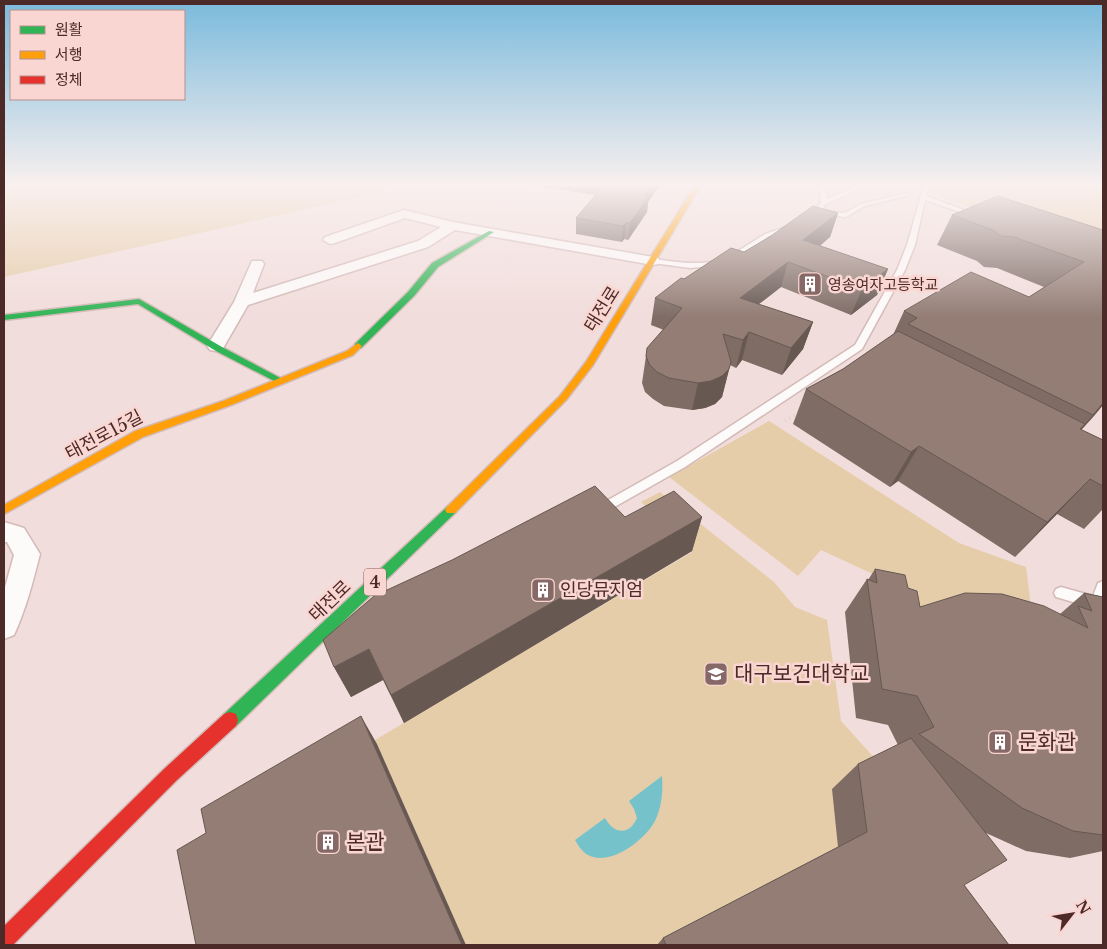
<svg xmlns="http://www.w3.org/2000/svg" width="1107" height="949" viewBox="0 0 1107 949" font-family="'Libre Baskerville','Noto Sans KR',serif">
	<rect width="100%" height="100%" fill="#f1dddb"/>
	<g fill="#e6cdaa">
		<path d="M4 185H390L374 194 4 277Z"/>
		<path d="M937 185H1103V247H1095L952 201 934 193 932 187Z"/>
		<path d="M769 421 959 543 1026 567 1032 614 894 609 877 576 821 550 798 576 669 477Z"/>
		<path d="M660 492 774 582 795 607 827 620 841 721 881 765 839 852 661 945H466L375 740 692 552 641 502Z"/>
	</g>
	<path fill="#76c2cb" d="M662 776C663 792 662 806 655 821 645 840 610 867 588 855 582 852 578 845 575 840L605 818C614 834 629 836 637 818L634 809 629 801Z"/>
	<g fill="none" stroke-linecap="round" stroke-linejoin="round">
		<g stroke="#d3bab7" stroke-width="3">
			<g id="lane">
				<path d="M819 185H825L827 199 853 188 852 185H858L859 189 826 204 821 211 845 213 861 204 907 193 910 195 865 206 846 217 823 214 820 211 815 212 814 211 821 203Z"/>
				<path d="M924 185H930L926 196 980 216 975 217 925 200 915 245 905 270 862 349 685 467 602 514H594L592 511 594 508 677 461 855 345 897 270 907 245Z"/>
				<path d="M792 225 795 227 794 228 769 236 733 262 722 265 690 268 653 263 649 261 653 259C677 262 704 267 727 258L765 234Z"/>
				<path d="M1103 581V604L1102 607 1097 609 1056 597 1054 593 1056 589 1061 587 1093 596 1098 583Z"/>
			</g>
		</g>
		<g stroke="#d3bab7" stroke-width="3">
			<g id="street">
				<path d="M404 210 453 222 653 257 658 258 660 261 658 264 653 265 455 230 428 247 248 305 222 350 216 351 210 350 207 346 234 302 252 261H262L264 264 253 293 418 241 441 227 405 218 335 243 330 244 323 240 325 237Z"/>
				<path d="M4 522 24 528 40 554C33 582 26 609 14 635L4 639V591L14 555 7 542H4Z"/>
			</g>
		</g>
		<g stroke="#d3bab7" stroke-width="3">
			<g id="fast">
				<path d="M489 231 494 232 438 267 414 296 361 348H355V344L408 292 432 263Z"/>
				<path d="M139 299 222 347 286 381 284 383H278L216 351 138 304 4 320V315Z"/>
				<path d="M451 505 455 507 457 510 455 513 236 726 230 728 224 726 222 720 224 714 447 507Z"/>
			</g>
		</g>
		<g stroke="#d3bab7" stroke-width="3">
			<g id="slow">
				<path d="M695 185H701L593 365 566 400 455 513H447L445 510 447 507 560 396 586 362Z"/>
				<path d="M358 343 362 346 353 355 231 405 143 437 4 514V505L135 431 223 401 347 351Z"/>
			</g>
		</g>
		<g stroke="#d3bab7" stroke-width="3">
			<path id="jam" d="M230 712 236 714 238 720 236 726 176 781 13 945H4V926L164 769 224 714Z"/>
		</g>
		<path stroke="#d8d0d0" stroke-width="3" stroke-dasharray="1 4" stroke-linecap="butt" d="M785 421 800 412"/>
		<use href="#lane" fill="#fdfafa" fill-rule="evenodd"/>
		<use href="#street" fill="#fdfafa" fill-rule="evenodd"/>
		<use href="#fast" fill="#30b455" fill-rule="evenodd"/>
		<use href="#slow" fill="#ff9f0a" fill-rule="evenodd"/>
		<use href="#jam" fill="#e5322d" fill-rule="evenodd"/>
	</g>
	<g fill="#7e6c65">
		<path d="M530 185H660L648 202 647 212 628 240 624 239 622 242 576 234V218L596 195Z"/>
		<path d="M838 213 830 237 820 246 888 269 877 295 851 315 781 287 759 304 813 322 803 349 782 375 742 360 736 368 730 365 722 397 715 404 705 408 692 410 664 406 653 399 645 392 642 383 646 356 664 330 651 325 655 298 684 279 744 252Z"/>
		<path d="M952 215 1103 230V405L1081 430 1103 440V509L1084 529 1057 514 1015 557 898 481 890 487 793 424 806 389 843 369 893 335 904 311 1029 297 1044 287 997 268 984 267 977 261 937 245Z"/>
		<path d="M625 517H702L692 551 404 723 383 680 351 697 334 667Z"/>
		<path d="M875 569 908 588 920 607 1060 614 1084 593 1103 597V851L1070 858 1026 851 986 833 964 885 1009 945H657L663 938 838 847 832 789 858 764 898 745 888 725 856 718 845 612 867 579 868 580Z"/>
	</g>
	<g fill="#675852">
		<path d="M651 185H660L648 202 647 212 628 240 630 223 644 196Z"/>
		<path d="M838 213 830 237 795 265 803 240Z"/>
		<path d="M626 223 624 239 622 242 623 226Z"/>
		<path d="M788 262 781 287 733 324 740 298Z"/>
		<path d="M888 269 877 295 851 315 862 289Z"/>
		<path d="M813 322 803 349 782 375 791 348Z"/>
		<path d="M749 332 742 360 736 368 743 340Z"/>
		<path d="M731 362 722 397 715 404 705 408 692 410 698 383Z"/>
		<path d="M1103 403V405L1094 416 1063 450Z"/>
		<path d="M919 446 898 481 890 487 911 452Z"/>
		<path d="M1090 479 1057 514 1015 557 1047 522Z"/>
		<path d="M702 517 692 551 404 723 391 695Z"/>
		<path d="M369 649 383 680 351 697 334 667Z"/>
		<path d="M361 716 377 744 466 945H462Z"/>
	</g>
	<g fill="#937d75" stroke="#675852">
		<path d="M604 185H651L644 196H649L630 223H626L623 226 576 218Z"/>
		<path d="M998 196 1103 230V403L1093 415 908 324 917 318 904 311 971 272 1029 297 1084 262 1014 237 1001 236 993 230 952 215Z"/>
		<path d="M813 206 838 213 803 240 888 269 862 289 788 262 740 298 813 322 791 348 749 332 743 340 723 334 731 362 729 369 722 376 711 381 698 383 669 378 657 372 649 364 646 356 647 348 682 308 655 298 681 278 684 279 731 248 744 252 771 236Z"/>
		<path d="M898 331 1085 424 1080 429 1103 440V486L1090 479 1047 522 919 446 911 452 806 389 843 369Z"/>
		<path d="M595 486 625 517 674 491 702 517 391 695 369 649 334 667 323 640 374 596 452 560Z"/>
		<path d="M875 569 905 575 908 588 917 591 920 607 965 593 1002 594 1044 606 1088 628 1078 606 1092 611 1084 593 1103 597V835L1073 831 1022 808 919 734 934 727 917 696 882 689 867 579 877 583Z"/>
		<path d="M361 716 462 945H196L177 850 206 833 201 809Z"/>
		<path d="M911 738 1007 860 964 885 1009 945H666L663 938 867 832 858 764Z"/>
	</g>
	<linearGradient id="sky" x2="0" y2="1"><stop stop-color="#7abadc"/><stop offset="0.58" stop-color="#f9f0ef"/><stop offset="1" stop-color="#f9f0ef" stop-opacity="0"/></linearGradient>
	<rect width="1107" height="318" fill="url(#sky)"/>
	<defs>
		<g id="building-square" transform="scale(1.25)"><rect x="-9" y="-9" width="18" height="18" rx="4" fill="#866966" stroke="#fad6d2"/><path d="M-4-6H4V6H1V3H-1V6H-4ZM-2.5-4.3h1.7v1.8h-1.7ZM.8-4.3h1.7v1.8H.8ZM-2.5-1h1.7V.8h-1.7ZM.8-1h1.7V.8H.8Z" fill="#fff"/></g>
		<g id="university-square" transform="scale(1.25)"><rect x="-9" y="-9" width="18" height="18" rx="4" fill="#866966" stroke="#fad6d2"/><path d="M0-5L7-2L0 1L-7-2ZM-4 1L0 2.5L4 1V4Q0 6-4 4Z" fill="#fff"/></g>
	</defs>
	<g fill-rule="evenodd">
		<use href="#building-square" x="810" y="284"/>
		<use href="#building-square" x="543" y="590"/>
		<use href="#university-square" x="716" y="674"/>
		<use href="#building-square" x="1000" y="742"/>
		<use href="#building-square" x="328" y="842"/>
	</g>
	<g text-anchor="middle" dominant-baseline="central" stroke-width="5" stroke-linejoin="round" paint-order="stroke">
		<g font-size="15" fill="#4c2a27" stroke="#fad6d2" text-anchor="start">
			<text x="828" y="284">영송여자고등학교</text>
		</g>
		<rect fill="#fad6d2" stroke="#805e5a" stroke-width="1" x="364" y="568.5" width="22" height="27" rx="4"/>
		<g font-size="16" font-weight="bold" fill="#4c2a27">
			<text x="375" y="582">4</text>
		</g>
		<g font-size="18" fill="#4c2a27" stroke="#fad6d2">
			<text transform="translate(602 309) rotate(-58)">태전로</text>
			<text transform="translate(104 435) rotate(-28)">태전로15길</text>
			<text transform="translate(330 601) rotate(-44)">태전로</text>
		</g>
		<g font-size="18" fill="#4c2a27" stroke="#fad6d2" text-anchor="start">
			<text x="560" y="590">인당뮤지엄</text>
		</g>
		<g font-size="21" fill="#4c2a27" stroke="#fad6d2" text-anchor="start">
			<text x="734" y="674">대구보건대학교</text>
			<text x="1018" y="742">문화관</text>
			<text x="346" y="842">본관</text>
		</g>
	</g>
	<rect width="1107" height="949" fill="none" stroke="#4c2a27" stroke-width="10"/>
	<rect x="10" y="10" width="175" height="90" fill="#fad6d2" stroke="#b4918e"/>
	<rect x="20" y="26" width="25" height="8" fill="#30b455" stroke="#b4918e"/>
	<text x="55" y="35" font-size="15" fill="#4c2a27">원활</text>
	<rect x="20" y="51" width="25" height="8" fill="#ff9f0a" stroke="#b4918e"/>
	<text x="55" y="60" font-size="15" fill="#4c2a27">서행</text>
	<rect x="20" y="76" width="25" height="8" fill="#e5322d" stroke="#b4918e"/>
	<text x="55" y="85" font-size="15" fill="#4c2a27">정체</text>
	<g transform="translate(1072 914) rotate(59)" stroke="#fad6d2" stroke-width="4" paint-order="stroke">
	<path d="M0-4L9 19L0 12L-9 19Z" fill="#4c2a27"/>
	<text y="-8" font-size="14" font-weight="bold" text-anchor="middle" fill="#4c2a27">N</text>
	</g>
</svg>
